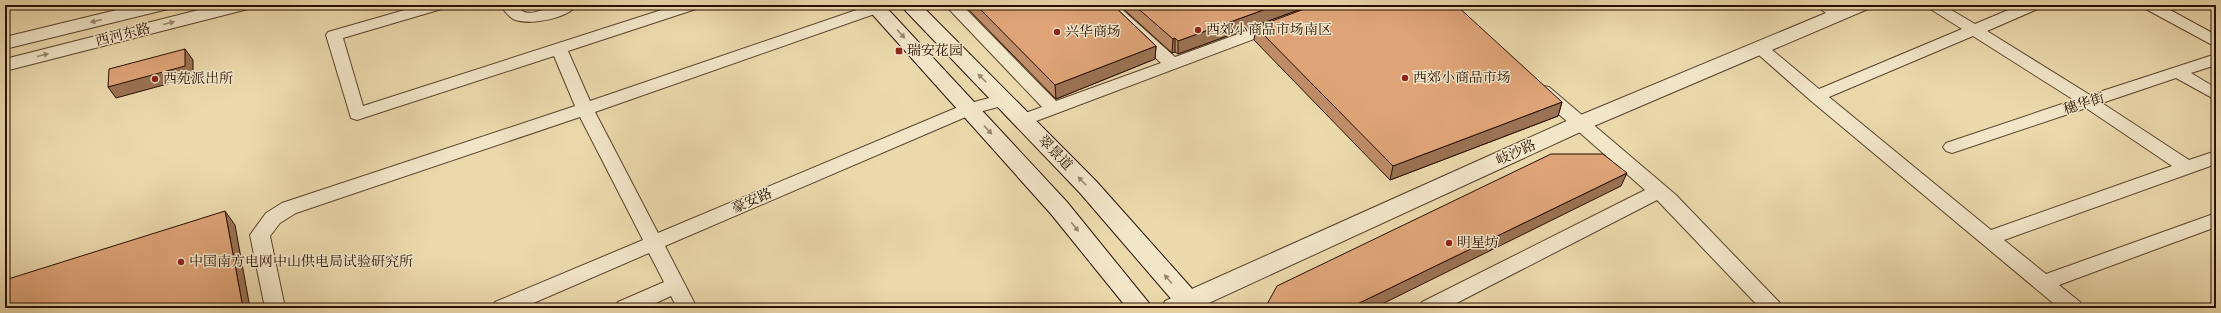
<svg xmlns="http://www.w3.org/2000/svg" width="2221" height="313" viewBox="0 0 2221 313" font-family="'Libre Bodoni','Noto Serif SC',serif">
	<rect width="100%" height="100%" fill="#ebd9ac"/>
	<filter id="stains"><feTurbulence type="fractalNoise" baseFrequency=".005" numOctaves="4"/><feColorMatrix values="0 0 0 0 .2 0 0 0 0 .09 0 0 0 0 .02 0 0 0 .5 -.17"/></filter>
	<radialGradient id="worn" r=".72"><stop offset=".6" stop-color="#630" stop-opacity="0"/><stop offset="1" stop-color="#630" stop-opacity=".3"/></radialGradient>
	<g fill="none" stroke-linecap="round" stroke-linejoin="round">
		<g stroke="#5a412b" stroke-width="2">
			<g id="minor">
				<path d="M422 5H447L445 8 343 38 363 106 677 5H701L699 8 568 51 590 101 871 5H883L885 8 883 11 595 112 658 233 963 105 1004 94 1010 96 1013 100 1010 104 975 113 665 246 697 308H677L671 296 645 308H615L618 302 664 282 649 253 522 308H492L495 302 643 240 580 117 296 213 280 223 270 236 285 308H265L250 235 266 213 282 203 575 106 554 56 363 118 357 120 351 118 326 35 328 32Z"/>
				<path d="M500 5H516C527 21 543 8 557 5 563 4 571 5 577 5 567 19 528 26 513 19 507 15 504 10 500 5Z"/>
				<path d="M945 5H962L1056 101 1161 63 1100 5H1117L1175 57 1271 22H1283L1285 25 1283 28 1023 126 1017 124 1014 120 1017 116 1042 107Z"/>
				<path d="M1815 5H1834L1847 15 1845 18H1833Z"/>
				<path d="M1924 5H1943L1975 24 2020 5H2042L2040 8 1987 31 2090 95 2216 54V65L2191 73 2216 88V100L2176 78 2102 103 2189 160 2216 151V164L2004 240 2046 274 2216 213V227L2059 285 2080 302 2083 308H2059L1810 100 1751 48 1753 44H1765L1819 89 1962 29ZM1973 36 2074 100 1946 143 1943 147 1946 151 1952 153 1958 151 2086 108 2172 166 1991 230 1829 97Z"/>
				<path d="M2142 5H2161L2216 35V47L2144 8Z"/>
				<path d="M1543 86 1549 87 1676 195 1779 302 1782 308H1760L1657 200 1447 308H1419L1422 302 1645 190 1537 95 1535 91 1537 87Z"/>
			</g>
		</g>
		<g stroke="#5a412b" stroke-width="2">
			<g id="tertiary">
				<path d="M137 5H171L168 9 5 49V37Z"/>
				<path d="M218 5H251L248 9 5 71V59Z"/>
				<path d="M1845 5H1871L1868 9 1587 129 1198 308H1162L1165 301 1571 119Z"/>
			</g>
		</g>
		<g stroke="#290e00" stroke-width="2">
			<g id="secondary">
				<path d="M864 5H884L1067 202 1153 308H1127L1051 214Z"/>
				<path d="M900 5H921L1096 181 1203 301 1206 308H1179L1080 193Z"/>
			</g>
		</g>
		<use href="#minor" fill="#f2e6c9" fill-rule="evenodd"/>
		<use href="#tertiary" fill="#f2e6c9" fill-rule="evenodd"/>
		<use href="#secondary" fill="#f2e6c9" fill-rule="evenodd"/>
	</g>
	<g fill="#bf8d67" stroke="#290e00">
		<path d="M964 5H1113L1156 46 1155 59 1056 99Z"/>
		<path d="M1119 5H1312L1178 54 1175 52 1172 53Z"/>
		<path d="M1256 27 1562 102 1558 116 1390 180 1254 40Z"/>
	</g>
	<g fill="#9b7354" stroke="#290e00">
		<path d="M1277 5H1312L1178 54V41Z"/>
		<path d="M1175 38V52L1172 53 1173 39Z"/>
		<path d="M1156 46 1155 59 1056 99 1055 85Z"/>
		<path d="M185 49 193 60V77L116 98 108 87Z"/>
		<path d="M1562 102 1558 116 1390 180 1393 166Z"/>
		<path d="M1627 173 1621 186 1374 308H1349Z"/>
		<path d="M225 211 235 225 250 308H243Z"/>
	</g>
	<g fill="#dea478" stroke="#290e00">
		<path d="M976 5H1113L1156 46 1055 85Z"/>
		<path d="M1134 5H1277L1178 41 1175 38 1173 39Z"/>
		<path d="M1315 5H1456L1562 102 1393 166 1256 27Z"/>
		<path d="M185 49V66L108 87 109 69Z"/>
		<path d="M1551 154H1603L1627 173 1349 308H1265L1277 286Z"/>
		<path d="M225 211 243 308H5V280Z"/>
	</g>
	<defs><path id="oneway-solid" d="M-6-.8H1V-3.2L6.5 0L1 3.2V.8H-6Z"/></defs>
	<g fill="#98856f">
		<use href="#oneway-solid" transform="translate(96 21) rotate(166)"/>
		<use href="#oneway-solid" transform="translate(169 23) rotate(-14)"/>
		<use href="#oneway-solid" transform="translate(901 34) rotate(48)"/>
		<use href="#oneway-solid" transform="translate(43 55) rotate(-14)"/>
		<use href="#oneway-solid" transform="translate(982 78) rotate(-135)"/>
		<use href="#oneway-solid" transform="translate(988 130) rotate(48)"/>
		<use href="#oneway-solid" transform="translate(1082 181) rotate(-134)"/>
		<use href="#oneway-solid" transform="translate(1075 227) rotate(51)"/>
		<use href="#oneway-solid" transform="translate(1168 279) rotate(-131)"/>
	</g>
	<g fill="#8f2418" stroke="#f2e6c9" stroke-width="1.5">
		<circle cx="1198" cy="30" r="4"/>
		<circle cx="1057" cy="32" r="4"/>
		<rect x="895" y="47" width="8" height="8" rx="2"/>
		<circle cx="1405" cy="78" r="4"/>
		<circle cx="155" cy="79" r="4"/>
		<circle cx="1449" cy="243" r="4"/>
		<circle cx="181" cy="262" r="4"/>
	</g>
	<g text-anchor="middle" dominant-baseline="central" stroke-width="3" stroke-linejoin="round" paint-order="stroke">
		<g font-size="14" fill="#290e00" stroke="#f2e6c9" text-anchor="start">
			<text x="1206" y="30">西郊小商品市场南区</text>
			<text x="1065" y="32">兴华商场</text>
			<text x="907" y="51">瑞安花园</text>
			<text x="1413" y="78">西郊小商品市场</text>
			<text x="163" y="79">西苑派出所</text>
			<text x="1457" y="243">明星坊</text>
			<text x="189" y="262">中国南方电网中山供电局试验研究所</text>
		</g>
		<g font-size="14" fill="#290e00" stroke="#f2e6c9">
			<text transform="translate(123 35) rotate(-14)">西河东路</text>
			<text transform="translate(2084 104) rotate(-18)">穗华街</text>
			<text transform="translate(1055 153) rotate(46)">翠景道</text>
			<text transform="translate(1516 153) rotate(-24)">岐沙路</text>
			<text transform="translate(752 201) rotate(-23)">豪安路</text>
		</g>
	</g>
	<rect width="2221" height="313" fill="none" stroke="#ebd9ac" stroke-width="20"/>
	<rect x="6" y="6" width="2209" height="301" fill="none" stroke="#290e00" stroke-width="2"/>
	<rect x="10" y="10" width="2201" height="293" fill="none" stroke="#290e00"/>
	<rect width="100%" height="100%" filter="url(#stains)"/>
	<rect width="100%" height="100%" fill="url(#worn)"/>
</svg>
